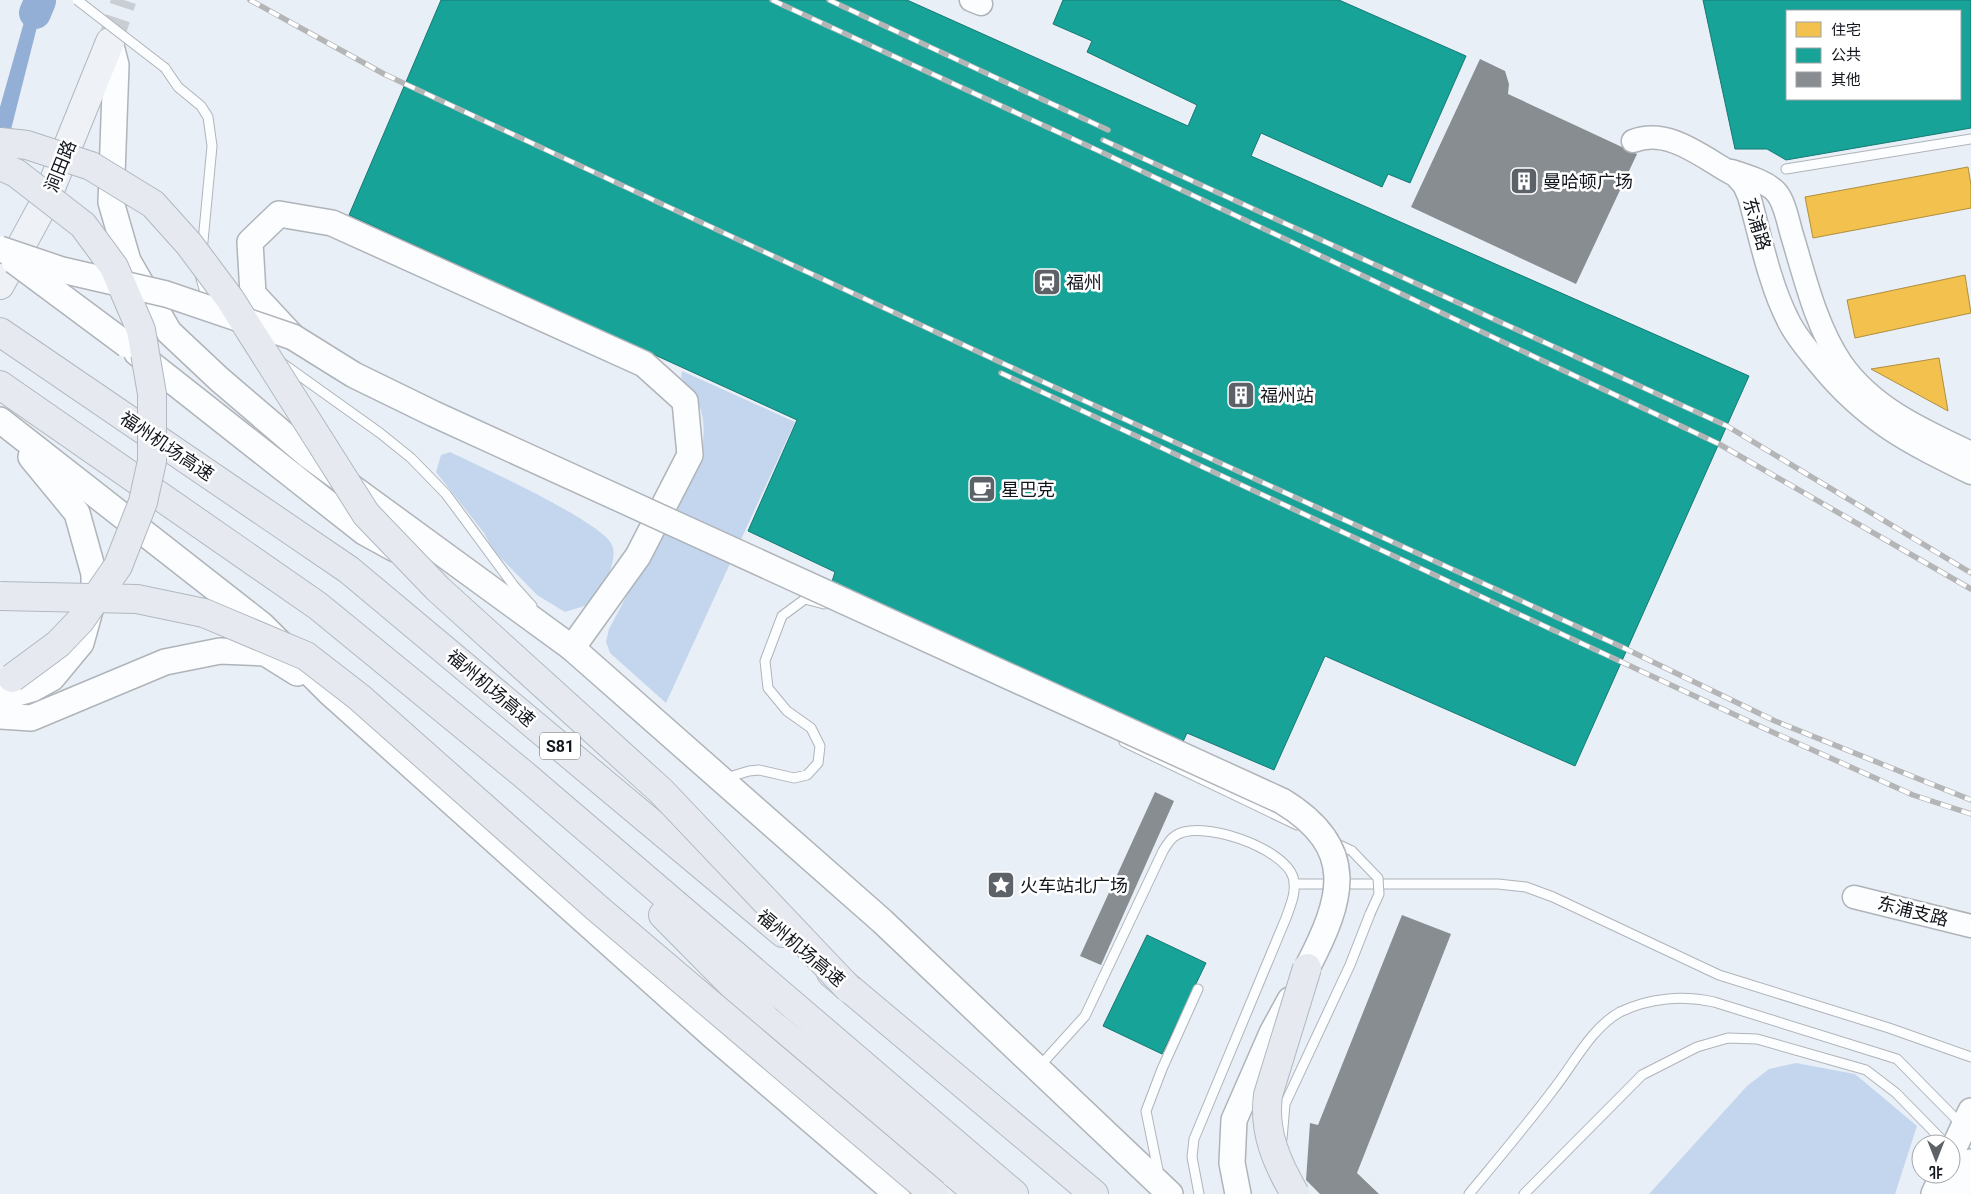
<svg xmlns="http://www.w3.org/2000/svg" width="1971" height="1194" viewBox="0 0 1971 1194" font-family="Roboto,'Noto Sans SC',sans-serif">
	<rect width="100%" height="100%" fill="#e9eff6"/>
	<g fill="#c4d6ee">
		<path d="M682 371 795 422 666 703 610 653 606 642 609 629 701 455C707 422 704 404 681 378Z"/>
		<path d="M450 452C479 466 603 522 612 545 619 562 601 588 594 603L565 612 537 595 493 550 484 533 436 472 441 455Z"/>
		<path d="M1796 1063 1855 1074 1917 1126 1895 1194H1649L1747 1086 1769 1069Z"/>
	</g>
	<path fill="#94afd6" d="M29 13H35L39 19 0 173V107L26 15Z"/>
	<g fill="#f2c14e" stroke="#af8e3f">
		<path d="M1968 167 1971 185V208L1813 238 1805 197Z"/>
		<path d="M1965 275 1971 313 1855 338 1847 300Z"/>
		<path d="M1939 358 1948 411 1871 369Z"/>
	</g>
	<g fill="#17a398" stroke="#167973" fill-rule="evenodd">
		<path d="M441 0H907L1188 126 1197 105 1087 52 1092 41 1053 24 1063 0H1339L1466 56 1410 183 1388 174 1382 187 1261 133 1251 156 1749 376 1575 766 1325 656 1274 770 1187 733 1176 757 829 591 835 572 748 531 797 420 349 215Z"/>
		<path d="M1703 0H1971V128L1786 160 1767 149H1735ZM1787 11H1960V99H1787Z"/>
		<path d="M1147 935 1206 963 1162 1054 1103 1026Z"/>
	</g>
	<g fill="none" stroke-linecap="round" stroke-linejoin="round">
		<path stroke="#94afd6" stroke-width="32" d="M35 13 40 1"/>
	</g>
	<g fill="#888d92">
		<path d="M1480 59 1505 71 1509 84 1508 94 1637 154 1576 284 1411 207Z"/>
		<path d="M1155 792 1174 801 1101 965 1080 956Z"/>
		<path d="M1402 915 1451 934 1357 1173 1379 1194H1320L1306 1180 1310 1123 1318 1125Z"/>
	</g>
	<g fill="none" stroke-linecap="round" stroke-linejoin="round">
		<path stroke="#c9ced5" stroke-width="25" stroke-dasharray="25 12" stroke-linecap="butt" d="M110 42 124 0"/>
		<g stroke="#afb4ba" stroke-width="11">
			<g id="service">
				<path d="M165 68 178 87 201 106 208 117 212 146 202 252"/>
				<path d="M1786 169 1971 139"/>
				<path d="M200 275 208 303"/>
				<path d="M282 363 380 433 411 458 446 494 514 586 532 606"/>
				<path d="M1124 742 1297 825"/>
				<path d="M726 778 749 771 759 770 794 778 807 775 818 763 820 746 811 728 787 711 768 688 765 661 782 616 805 599 824 604"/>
				<path d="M1331 841 1352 851"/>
				<path d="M1295 884H1498L1526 887 1553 897 1719 975 1889 1028 1971 1057"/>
				<path d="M1038 1068 1085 1016 1163 851C1166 846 1170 839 1175 836 1200 818 1284 848 1293 877 1297 891 1291 904 1286 918L1194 1139 1192 1157 1199 1194"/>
				<path d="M1282 1139 1285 1104 1350 965 1370 914"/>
				<path d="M1159 1175 1146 1111 1162 1069 1198 989"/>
				<path d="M1469 1194C1497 1160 1526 1126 1553 1090 1573 1065 1591 1028 1620 1012 1649 998 1683 995 1714 1002L1897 1059 1962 1125"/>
				<path d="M1524 1194 1642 1075 1697 1047 1728 1038 1757 1039 1866 1070 1896 1093 1946 1144"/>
			</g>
		</g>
		<g stroke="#afb4ba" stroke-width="25">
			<g id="tertiary">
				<path d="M971 0 981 4"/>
				<path d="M1633 141C1670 127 1704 159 1735 175L1744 185 1749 196C1760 235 1769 283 1788 320 1796 337 1809 351 1821 366 1866 421 1908 442 1971 473"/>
				<path d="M1732 171C1746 176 1766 181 1776 192 1785 202 1788 222 1792 235 1805 278 1816 326 1841 363 1872 408 1924 431 1971 453"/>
				<path d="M1854 897 1971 926"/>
			</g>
		</g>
		<g stroke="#afb4ba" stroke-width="28">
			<g id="secondary">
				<path d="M110 42 116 65 111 202 128 261 169 332 219 379 309 456 572 648 882 921 1170 1194"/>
				<path d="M293 337 253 294 250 242 279 214 332 223 644 364 685 401 690 455 638 556 572 648"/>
				<path d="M137 353 364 532 395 549"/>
				<path d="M0 420 262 625 330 693 713 1036 897 1194"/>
				<path d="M0 698 32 689 52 678 81 643 94 596V574L77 513 31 457"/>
				<path d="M0 716 31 718 165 662 220 651 265 653 297 673"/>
				<path d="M1951 1154 1971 1111"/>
				<path d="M1238 1194 1232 1163 1234 1120 1272 1033 1290 1000"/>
				<path d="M1934 1194 1943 1174"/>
				<path d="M1957 1194 1971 1162"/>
			</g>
		</g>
		<g stroke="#b1b8c1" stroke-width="30">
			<path id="primary" d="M0 285 46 200 110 42"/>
		</g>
		<g stroke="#b1b8c1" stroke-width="30">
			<g id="motorway">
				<path d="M0 332 349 570 783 933"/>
				<path d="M0 385 318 606 522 773 1014 1194"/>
				<path d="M663 915 768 1021 979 1194"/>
				<path d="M831 973 1094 1194"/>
			</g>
		</g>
		<use href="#service" stroke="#fcfdfe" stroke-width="9"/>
		<use href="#tertiary" stroke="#fcfdfe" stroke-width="22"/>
		<use href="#secondary" stroke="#fcfdfe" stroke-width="25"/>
		<use href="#primary" stroke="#eef2f6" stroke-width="28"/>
		<use href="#motorway" stroke="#e6eaf0" stroke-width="28"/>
		<g stroke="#b4b5b7" stroke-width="5.5">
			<g id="rail">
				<path d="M250 0 384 74 1002 363 1624 648 1775 721 1971 800"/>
				<path d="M772 0 1099 151 1719 444 1971 589"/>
				<path d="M829 0 1108 130"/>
				<path d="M1103 140 1727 426 1971 573"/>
				<path d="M1001 373 1759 726 1913 795 1971 814"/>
			</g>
		</g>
		<use href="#rail" stroke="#fff" stroke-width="4" stroke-dasharray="11" stroke-linecap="butt"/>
		<g stroke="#afb4ba" stroke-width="11" stroke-linecap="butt">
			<g id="service-bridge">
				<path d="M77 0 165 68"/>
				<path d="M1352 851 1378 878 1379 894 1370 914"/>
			</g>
		</g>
		<g stroke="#afb4ba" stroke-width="28" stroke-linecap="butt">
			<g id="secondary-bridge">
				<path d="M0 249 62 270 166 294 293 337 354 375 434 414 1282 801C1359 848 1343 899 1307 968"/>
				<path d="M14 261 127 345"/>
			</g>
		</g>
		<g stroke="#b1b8c1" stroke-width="30" stroke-linecap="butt">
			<g id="motorway-bridge">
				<path d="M0 142 27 145 91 166 153 204 189 244 230 299 366 514 438 589 661 791 849 989"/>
				<path d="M0 166 16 173 83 225 114 267 141 330 152 394V461L143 502 118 566 80 621 58 644 12 678"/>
				<path d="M0 596 137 599 204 613 306 656 359 697 597 908 934 1194"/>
				<path d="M1295 1194C1277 1163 1263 1132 1268 1095L1307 968"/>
			</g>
		</g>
		<use href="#service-bridge" stroke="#fcfdfe" stroke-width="9"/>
		<use href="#secondary-bridge" stroke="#fcfdfe" stroke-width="25"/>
		<use href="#motorway-bridge" stroke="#e6eaf0" stroke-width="28"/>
	</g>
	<defs>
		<g id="building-square" transform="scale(1.4375)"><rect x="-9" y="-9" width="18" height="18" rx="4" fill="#5d6269" stroke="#fff"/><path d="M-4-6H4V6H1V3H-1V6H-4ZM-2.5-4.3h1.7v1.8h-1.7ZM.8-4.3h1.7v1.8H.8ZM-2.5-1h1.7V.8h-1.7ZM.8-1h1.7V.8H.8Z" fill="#fff"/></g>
		<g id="station-square" transform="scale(1.4375)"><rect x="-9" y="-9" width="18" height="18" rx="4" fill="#5d6269" stroke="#fff"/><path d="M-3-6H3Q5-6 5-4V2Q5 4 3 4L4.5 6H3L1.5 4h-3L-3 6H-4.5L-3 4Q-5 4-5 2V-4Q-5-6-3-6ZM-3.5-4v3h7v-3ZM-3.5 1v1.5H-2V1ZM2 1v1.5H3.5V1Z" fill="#fff"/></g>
		<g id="cafe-square" transform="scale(1.4375)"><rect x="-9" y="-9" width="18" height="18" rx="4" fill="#5d6269" stroke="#fff"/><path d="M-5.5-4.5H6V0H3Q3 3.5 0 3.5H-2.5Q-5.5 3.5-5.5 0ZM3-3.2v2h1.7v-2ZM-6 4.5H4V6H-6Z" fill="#fff"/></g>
		<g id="sight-square" transform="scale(1.4375)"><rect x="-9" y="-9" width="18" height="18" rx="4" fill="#5d6269" stroke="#fff"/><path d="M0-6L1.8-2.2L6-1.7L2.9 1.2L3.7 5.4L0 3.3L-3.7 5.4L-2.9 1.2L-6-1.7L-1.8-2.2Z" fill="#fff"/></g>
	</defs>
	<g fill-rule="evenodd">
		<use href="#building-square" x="1524" y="181"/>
		<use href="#station-square" x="1047" y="282"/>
		<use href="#building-square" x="1241" y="395"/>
		<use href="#cafe-square" x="982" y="489"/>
		<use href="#sight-square" x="1001" y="885"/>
	</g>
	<g text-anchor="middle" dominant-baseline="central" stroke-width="5" stroke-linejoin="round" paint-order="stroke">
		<rect fill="#fff" stroke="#595c61" stroke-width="1" x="540" y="732.5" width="40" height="27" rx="4"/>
		<g font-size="16" font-weight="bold" fill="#12161d">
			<text x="560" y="746">S81</text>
		</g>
		<g font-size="18" fill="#12161d" stroke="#fff">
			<text transform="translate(60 166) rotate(-68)">涧田路</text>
			<text transform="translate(1757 224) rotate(73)">东浦路</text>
			<text transform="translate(167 446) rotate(34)">福州机场高速</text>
			<text transform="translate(491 688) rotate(40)">福州机场高速</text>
			<text transform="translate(1913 911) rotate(14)">东浦支路</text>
			<text transform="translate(801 948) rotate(40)">福州机场高速</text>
		</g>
		<g font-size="18" fill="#12161d" stroke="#fff" text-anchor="start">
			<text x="1543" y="181">曼哈顿广场</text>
			<text x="1066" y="282">福州</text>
			<text x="1260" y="395">福州站</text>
			<text x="1001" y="489">星巴克</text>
			<text x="1020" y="885">火车站北广场</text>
		</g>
	</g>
	<rect x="1786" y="10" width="175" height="90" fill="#ffffff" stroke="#a0a2a5"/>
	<rect x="1796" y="22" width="25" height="15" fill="#f2c14e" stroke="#a0a2a5"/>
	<text x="1831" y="35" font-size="15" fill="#12161d">住宅</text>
	<rect x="1796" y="48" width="25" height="15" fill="#17a398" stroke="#a0a2a5"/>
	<text x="1831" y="60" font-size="15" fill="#12161d">公共</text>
	<rect x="1796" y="72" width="25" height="15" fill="#888d92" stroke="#a0a2a5"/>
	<text x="1831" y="85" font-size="15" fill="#12161d">其他</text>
	<g transform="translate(1936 1159) rotate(180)"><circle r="24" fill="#ffffff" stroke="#a0a2a5"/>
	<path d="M0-4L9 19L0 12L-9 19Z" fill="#5d6269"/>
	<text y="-8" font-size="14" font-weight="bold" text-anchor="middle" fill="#12161d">北</text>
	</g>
</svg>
